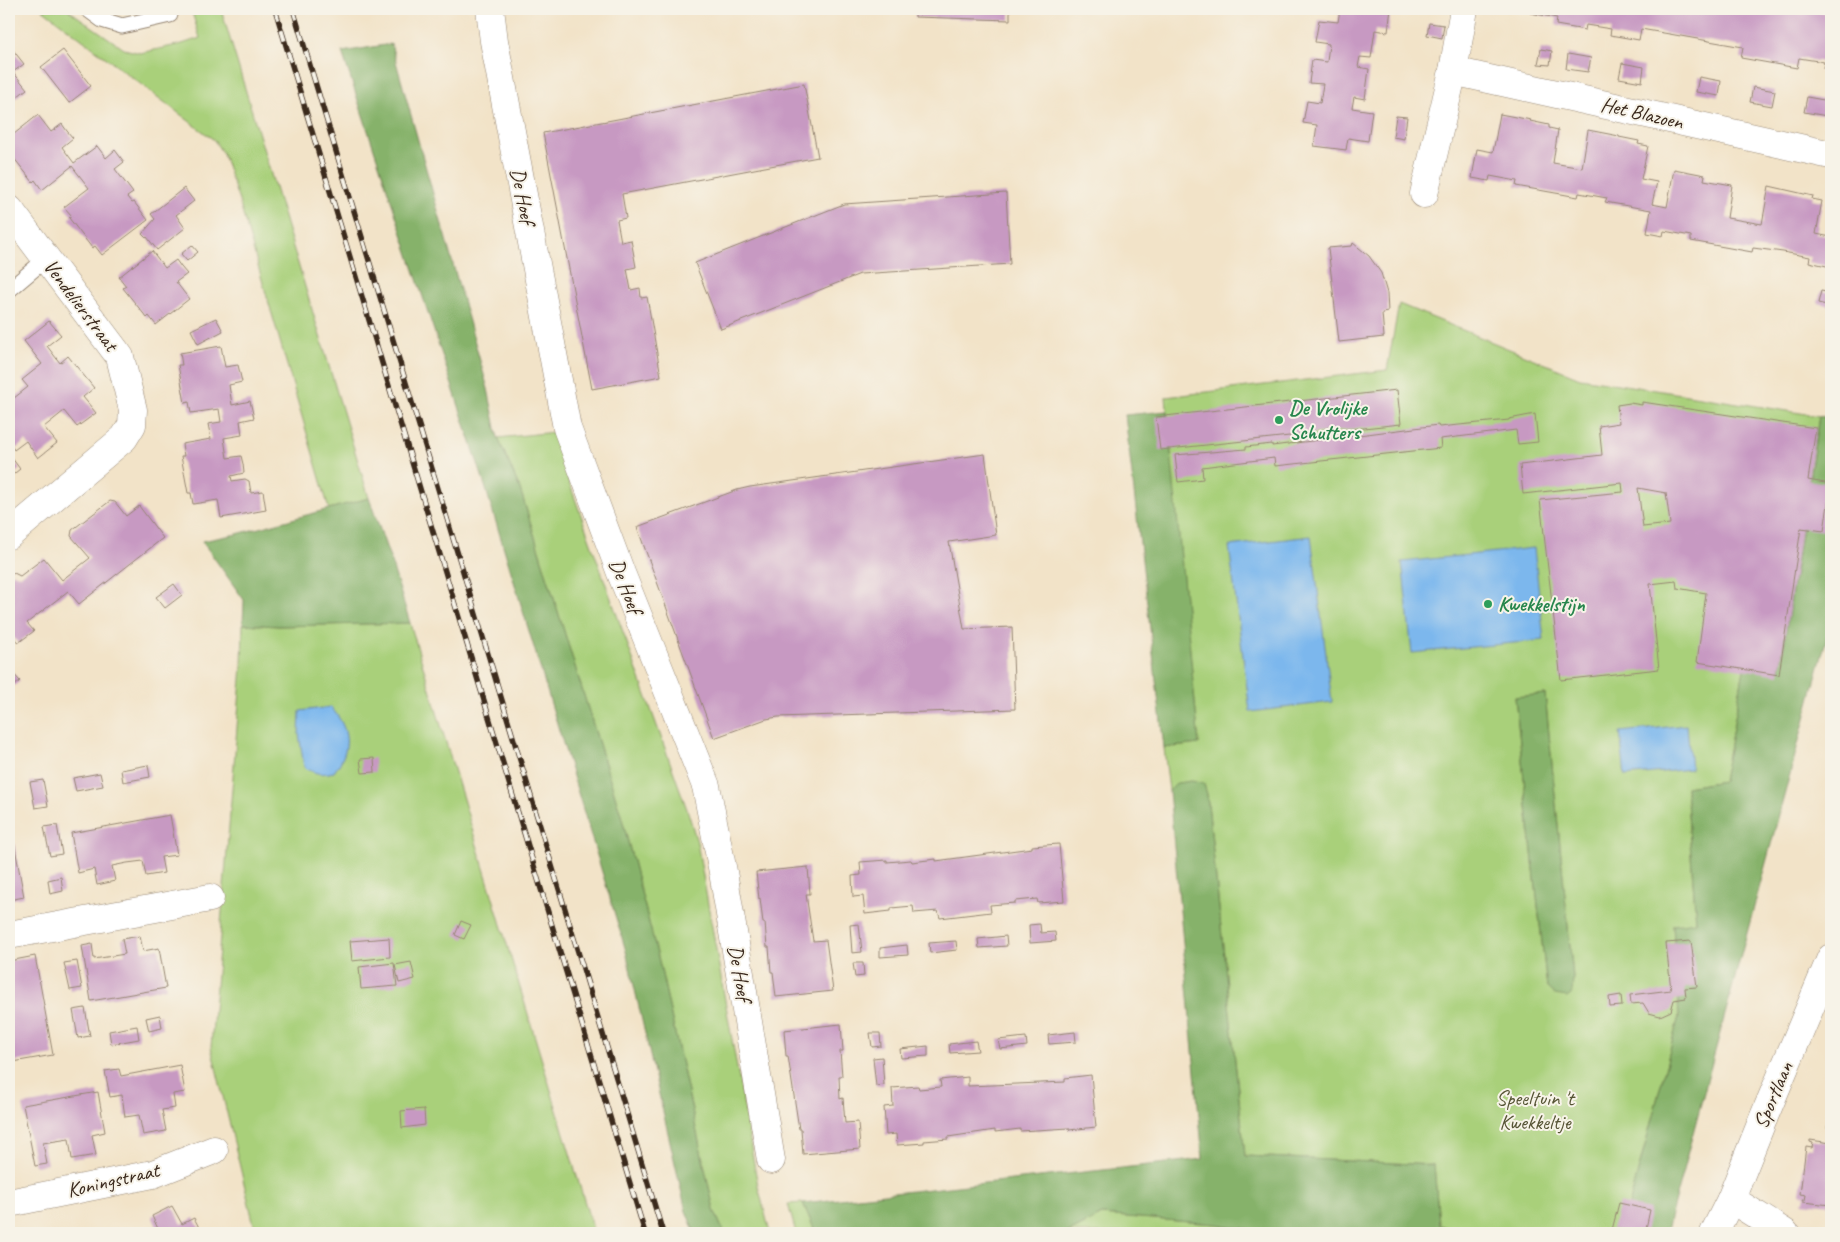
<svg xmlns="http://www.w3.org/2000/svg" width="1840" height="1242" viewBox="0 0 1840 1242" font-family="Caveat,sans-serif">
	<rect width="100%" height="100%" fill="#f7f3e8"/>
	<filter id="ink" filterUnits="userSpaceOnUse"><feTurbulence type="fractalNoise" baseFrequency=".02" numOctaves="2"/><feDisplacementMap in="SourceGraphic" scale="10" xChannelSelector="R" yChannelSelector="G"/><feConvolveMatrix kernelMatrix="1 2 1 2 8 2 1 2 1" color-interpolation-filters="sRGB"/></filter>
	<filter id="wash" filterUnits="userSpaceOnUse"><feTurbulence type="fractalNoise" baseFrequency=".0096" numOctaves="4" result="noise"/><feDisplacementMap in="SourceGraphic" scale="20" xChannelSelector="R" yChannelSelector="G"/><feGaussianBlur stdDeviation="1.12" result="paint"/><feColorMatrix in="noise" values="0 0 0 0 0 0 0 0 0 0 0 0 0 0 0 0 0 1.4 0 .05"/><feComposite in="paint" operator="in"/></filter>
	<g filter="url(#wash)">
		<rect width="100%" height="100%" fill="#f2e3c8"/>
		<g fill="#a9d07a" stroke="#727d4c" fill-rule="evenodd">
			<path d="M42 9H67L124 49 140 53 182 44 200 38 191 9H221L369 498 329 509 239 201 223 154 214 140Z"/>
			<path d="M1399 304 1580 378 1819 416 1780 671 1745 665 1723 781 1686 787 1696 923 1673 925 1679 1016 1622 1233H1461L1439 1225 1434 1165 1245 1156 1207 794 1177 783 1169 791 1164 748 1199 744 1173 480 1166 397 1387 370ZM1545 694 1573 977 1547 988 1515 697Z"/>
			<path d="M555 432 569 482 688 812 697 842 758 1186 770 1233H724L714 1210 659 961 621 815 520 489 498 438Z"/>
			<path d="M410 623 594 1233H256L211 1047 242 666 243 624 279 626Z"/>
			<path d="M803 1203 816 1233H796L788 1204Z"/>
			<path d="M1102 1215 1216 1224 1272 1233H1067Z"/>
		</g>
		<g fill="#86b26a" stroke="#606e44">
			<path d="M391 44 488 389 498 438 520 489 621 815 659 961 714 1210 724 1233H695L686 1211 626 951 482 476 342 52Z"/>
			<path d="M1167 411 1199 744 1164 748 1125 415Z"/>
			<path d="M1819 416 1831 418V622L1666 1233H1622L1679 1016 1673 925 1696 922 1686 787 1723 781 1745 664 1780 670Z"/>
			<path d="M369 498 390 558 410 623 279 626 243 624 244 600 202 541 237 534Z"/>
			<path d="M1545 694 1573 977 1572 993 1567 997 1555 995 1547 988 1515 697Z"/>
			<path d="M1192 781 1204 784 1207 794 1245 1156 1434 1165 1439 1225 1461 1233H1272L1216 1224 1102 1215 1067 1233H816L803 1203 1203 1159 1169 791 1177 783Z"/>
		</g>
		<g fill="#7cb7ed" stroke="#5c7086">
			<path d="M1311 536 1332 702 1250 712 1229 546Z"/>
			<path d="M1534 548 1544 640 1412 653 1402 562Z"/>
			<path d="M331 707C350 730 352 748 334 772 321 775 315 774 304 767L299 734 300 711Z"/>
			<path d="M1687 725 1691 769 1625 776 1620 732Z"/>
		</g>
		<g id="blocks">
			<g fill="#c799c2" fill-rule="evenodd">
				<path d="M915 9H1010V20L915 17Z"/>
				<path d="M1340 9H1391L1388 32 1375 30 1371 58 1360 57 1358 67 1369 69 1365 99 1354 97 1352 108 1372 111 1368 141 1348 138 1346 150 1314 146 1317 125 1303 123 1307 101 1320 103 1323 84 1309 83 1312 60 1327 62 1329 44 1315 42 1319 20 1338 22Z"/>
				<path d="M1531 9H1798V12L1805 13 1806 10 1826 13 1825 17 1831 18V69L1823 68 1824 62 1799 58 1797 68 1741 58 1743 47 1641 29 1639 40 1610 35 1611 29 1586 25 1585 30 1556 25 1557 18 1530 13Z"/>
				<path d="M1429 23 1444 25 1442 38 1427 35Z"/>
				<path d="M1541 49 1552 51 1550 65 1538 64Z"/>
				<path d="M13 50 24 64 13 72 27 89 9 103V53Z"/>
				<path d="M63 50 91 86 69 103 41 67Z"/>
				<path d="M1568 54 1591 58 1588 72 1566 69Z"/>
				<path d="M1622 63 1644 67 1642 82 1619 78Z"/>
				<path d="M1699 77 1721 81 1719 96 1696 92Z"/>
				<path d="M804 84 818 157 622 194 626 218 617 220 621 242 631 240 636 267 627 269 631 290 640 288 641 298 647 297 661 376 592 389 543 133Z"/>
				<path d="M1753 87 1775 91 1772 106 1750 102Z"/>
				<path d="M1807 97 1829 101 1827 116 1804 112Z"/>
				<path d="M1500 114 1531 120 1530 121 1549 125V128L1558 130 1553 163 1582 168 1588 130 1619 136V137L1639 141 1638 144 1648 146 1641 179 1657 182 1652 204 1667 207 1674 169 1705 175 1704 180 1732 185 1727 218 1762 224 1769 186 1813 196 1812 199 1822 201 1816 234 1831 237V267L1809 262 1810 257 1783 252 1753 248 1752 252 1691 241V236L1664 231 1663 236 1647 233 1651 210 1605 202 1607 198 1579 193 1578 197 1516 186 1517 181 1490 176 1489 181 1472 178 1477 149 1493 152Z"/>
				<path d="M38 115 51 132 62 124 67 131 73 138 62 147 74 163 97 146 106 158 115 150 124 162 115 169 133 193 127 197 132 203 134 202 148 220 102 255 95 246 92 248 69 218 72 216 64 207 89 188 72 166 42 190 35 180 33 182 9 152 12 150 9 147V138Z"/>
				<path d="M1396 116 1407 117 1404 139 1393 137Z"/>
				<path d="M184 188 194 201 176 215 185 228 157 250 147 237 146 238 142 234 155 219 151 214Z"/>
				<path d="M1006 193 1010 264 860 274 721 329 695 263 844 204Z"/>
				<path d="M1353 243 1369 256 1381 273 1387 293 1388 312 1382 313 1384 337 1339 342 1328 248 1352 246Z"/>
				<path d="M192 245 198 252 187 261 181 254Z"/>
				<path d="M152 251 165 268 176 260 181 267 187 274 176 282 189 299 156 325 149 316 147 318 123 288 126 286 119 277Z"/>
				<path d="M1821 291 1831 293V306L1818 303Z"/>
				<path d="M216 318 223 331 198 344 191 330Z"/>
				<path d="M49 321 61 335 47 346 60 363 68 356 94 388 83 397 96 413 77 427 64 411 44 427 57 443 38 458 26 441 14 450 9 442V402L28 387 22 380 42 364 24 341Z"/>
				<path d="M221 346 225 367 238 365 242 382 229 385 232 405 250 401 254 418 240 421 242 435 224 438 227 458 241 456 243 464 244 473 231 476 232 481 245 479 249 481 251 493 263 491 266 510 221 518 218 500 193 504 191 493H188L181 456H184L182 444 211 439 208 424 221 422 219 409 191 413 189 402 185 403 178 365H182L180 353Z"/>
				<path d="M1397 390 1401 424 1160 450 1156 417Z"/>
				<path d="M1642 402 1816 428 1808 480 1831 484 1824 531 1801 528 1779 675 1697 662 1706 593 1677 588 1676 581 1650 584 1659 669 1561 680 1540 500 1623 492 1622 483 1523 494 1520 465 1602 455 1599 426 1619 423 1617 405 1630 403 1642 405ZM1638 488 1666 493 1670 524 1643 527Z"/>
				<path d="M1535 414 1538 442 1518 444 1516 430 1440 439 1441 448 1275 466 1274 458 1202 467 1203 479 1178 482 1175 455 1246 449V447L1272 444V446L1438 425 1439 427 1509 420V419Z"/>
				<path d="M9 454 20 469 10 477 9 475Z"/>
				<path d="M985 454 996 535 949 542 964 629 1012 627 1015 709 778 717 766 719 714 738 637 527 737 490 750 487Z"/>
				<path d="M110 501 115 502 126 516 139 506 163 538 79 604 68 591 27 623 34 631 18 643 9 631V577L14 573 20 576 44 558 62 580 90 558 71 536 72 530Z"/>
				<path d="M174 584 182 595 165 608 156 597Z"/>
				<path d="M11 671 20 681 9 690V673Z"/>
				<path d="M374 758 375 772 362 773 360 759Z"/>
				<path d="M148 765 150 777 123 782 121 770Z"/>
				<path d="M100 773 103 786 76 791 73 778Z"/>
				<path d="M43 780 48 806 35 808 30 782Z"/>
				<path d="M9 815 24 897 9 900Z"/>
				<path d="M170 815 177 855 161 857 164 873 146 876 143 861 127 863 112 866 115 881 97 885 94 869 78 873 71 833Z"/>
				<path d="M57 825 62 854 50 856 44 827Z"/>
				<path d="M1059 844 1064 901 1038 903 1037 899 1015 901V903L990 905 991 912 940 918 938 911 914 913 913 906 891 908V911L865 914 863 896 853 897 852 876 861 875 860 862 887 860V862L911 860 912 862 936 859V861L1032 848V846Z"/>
				<path d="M808 867 810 894H806L813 941 826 940 833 991 776 997 773 972H771L769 947H767L765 923H763L760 898 759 899 756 872Z"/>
				<path d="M61 877 63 891 50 894 48 880Z"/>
				<path d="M461 921 471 925 464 939 455 935Z"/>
				<path d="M859 924 862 952 852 953 850 925Z"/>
				<path d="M1040 924 1041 933 1055 932 1056 941 1030 943 1029 925Z"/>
				<path d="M140 936 143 951 159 948 166 988 91 1001 82 946 92 944 94 959 125 954 122 939Z"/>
				<path d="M1006 936 1007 946 979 948 978 939Z"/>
				<path d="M389 938 390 957 352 961 350 941Z"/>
				<path d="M956 941 957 950 930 953 929 943Z"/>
				<path d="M1691 941 1697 987 1685 988 1686 998 1674 1000 1671 1011 1660 1016 1649 1013 1643 1003 1631 1004 1630 995 1671 990 1666 943Z"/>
				<path d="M907 945 908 955 880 957V948Z"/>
				<path d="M35 956 53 1055 13 1062 11 1046 9 1047V961Z"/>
				<path d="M77 961 82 988 70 990 64 963Z"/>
				<path d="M411 962 415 979 399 983 395 965Z"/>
				<path d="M394 963 397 986 361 989 359 967Z"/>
				<path d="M853 963H863L864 976 855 977Z"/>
				<path d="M1621 995 1622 1006 1610 1007 1609 997Z"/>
				<path d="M85 1008 90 1036 78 1038 73 1010Z"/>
				<path d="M160 1015 162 1028 149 1031 146 1018Z"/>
				<path d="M841 1024 843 1051H840L842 1076H839L840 1099 843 1098 845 1123 858 1122 860 1149 803 1154 801 1129H799L788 1056H786L784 1030Z"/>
				<path d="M137 1026 139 1039 111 1044 109 1031Z"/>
				<path d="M1075 1032 1076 1042 1049 1044 1048 1035Z"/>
				<path d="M870 1033H880L881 1046 872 1047Z"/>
				<path d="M1026 1037 1027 1046 1000 1049 998 1040Z"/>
				<path d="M976 1041 978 1051 950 1053 949 1044Z"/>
				<path d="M928 1046V1056L901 1058 900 1049Z"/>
				<path d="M882 1057 884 1085 876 1086 873 1058Z"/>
				<path d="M180 1065 185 1092 173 1094 175 1108 162 1110 166 1131 143 1135 139 1115 125 1117 122 1095 110 1097 105 1071 119 1069 121 1076Z"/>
				<path d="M1091 1075 1096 1127 1069 1130V1128L1020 1131V1129L995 1132V1130L948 1137V1139L924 1141V1143L897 1145 896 1134 886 1135 884 1107 893 1106 892 1088 918 1086 919 1089 941 1087 940 1080 968 1077V1086L1065 1082V1078Z"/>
				<path d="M98 1092 105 1132 92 1135 96 1155 72 1159 69 1139 43 1143 47 1164 35 1166 23 1105Z"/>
				<path d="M1830 1106H1831V1129L1827 1128Z"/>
				<path d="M424 1109 425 1125 402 1128 401 1111Z"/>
				<path d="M1810 1140 1831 1143V1205L1803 1202 1802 1200H1805L1806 1195 1800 1194 1806 1147 1812 1148 1813 1143 1810 1142Z"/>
				<path d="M1619 1203 1650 1210 1645 1233H1627L1612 1230Z"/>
				<path d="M172 1206 182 1224 194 1218 202 1233H160L152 1216Z"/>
			</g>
		</g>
	</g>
	<g filter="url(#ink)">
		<use href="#blocks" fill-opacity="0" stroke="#968673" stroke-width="1"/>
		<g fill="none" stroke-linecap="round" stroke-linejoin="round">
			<g stroke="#968673" stroke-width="17">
				<g id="service">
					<path d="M87 9 102 20 122 26 170 15 168 9"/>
					<path d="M9 290 47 258"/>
				</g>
			</g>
			<g stroke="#968673" stroke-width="29">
				<g id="minor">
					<path d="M490 9 494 41 567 428 621 573 706 786 723 872 771 1160"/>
					<path d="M1453 71 1831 155"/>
					<path d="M1424 194 1453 71 1464 9"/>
					<path d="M9 209 120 357 133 410 132 425 124 438 9 535"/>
					<path d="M9 935 210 898"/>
					<path d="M1731 1199 1785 1233"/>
					<path d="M9 1203 153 1174 214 1150"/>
					<path d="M1714 1233 1731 1199 1763 1119 1831 958"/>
				</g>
			</g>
			<use href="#service" stroke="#fff" stroke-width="15"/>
			<use href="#minor" stroke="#fff" stroke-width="28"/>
			<g stroke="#3b2a1e" stroke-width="5.5">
				<g id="rail">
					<path d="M275 9 645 1233"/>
					<path d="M293 9 663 1233"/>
				</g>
			</g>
			<use href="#rail" stroke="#f7f3e8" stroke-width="4" stroke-dasharray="11" stroke-linecap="butt"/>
		</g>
	</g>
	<g fill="#2e9e5b" stroke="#f7f3e8" stroke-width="2">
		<circle cx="1279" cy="420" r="5"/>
		<circle cx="1488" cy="604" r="5"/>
	</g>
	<g text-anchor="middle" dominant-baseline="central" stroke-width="4" stroke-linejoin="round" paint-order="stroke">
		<g font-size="21" fill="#3b2a1e" stroke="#f7f3e8">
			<text transform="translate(1642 113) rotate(13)">Het Blazoen</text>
			<text transform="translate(523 196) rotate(79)">De Hoef</text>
			<text transform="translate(81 305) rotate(53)">Vendelierstraat</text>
			<text transform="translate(626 586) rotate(69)">De Hoef</text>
			<text transform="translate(740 973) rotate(80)">De Hoef</text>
			<text transform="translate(1773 1095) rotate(-67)">Sportlaan</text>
			<text transform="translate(113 1180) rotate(-13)">Koningstraat</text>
		</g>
		<g font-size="21" font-weight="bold" fill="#27864d" stroke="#f7f3e8" text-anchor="start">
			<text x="1289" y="408">De Vrolijke<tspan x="1289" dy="24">Schutters</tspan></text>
			<text x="1498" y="604">Kwekkelstijn</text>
		</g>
		<g font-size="21" fill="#565435" stroke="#f7f3e8">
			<text x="1535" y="1098">Speeltuin 't<tspan x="1535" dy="24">Kwekkeltje</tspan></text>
		</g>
	</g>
	<rect width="1840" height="1242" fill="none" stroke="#f7f3e8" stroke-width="30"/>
</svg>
